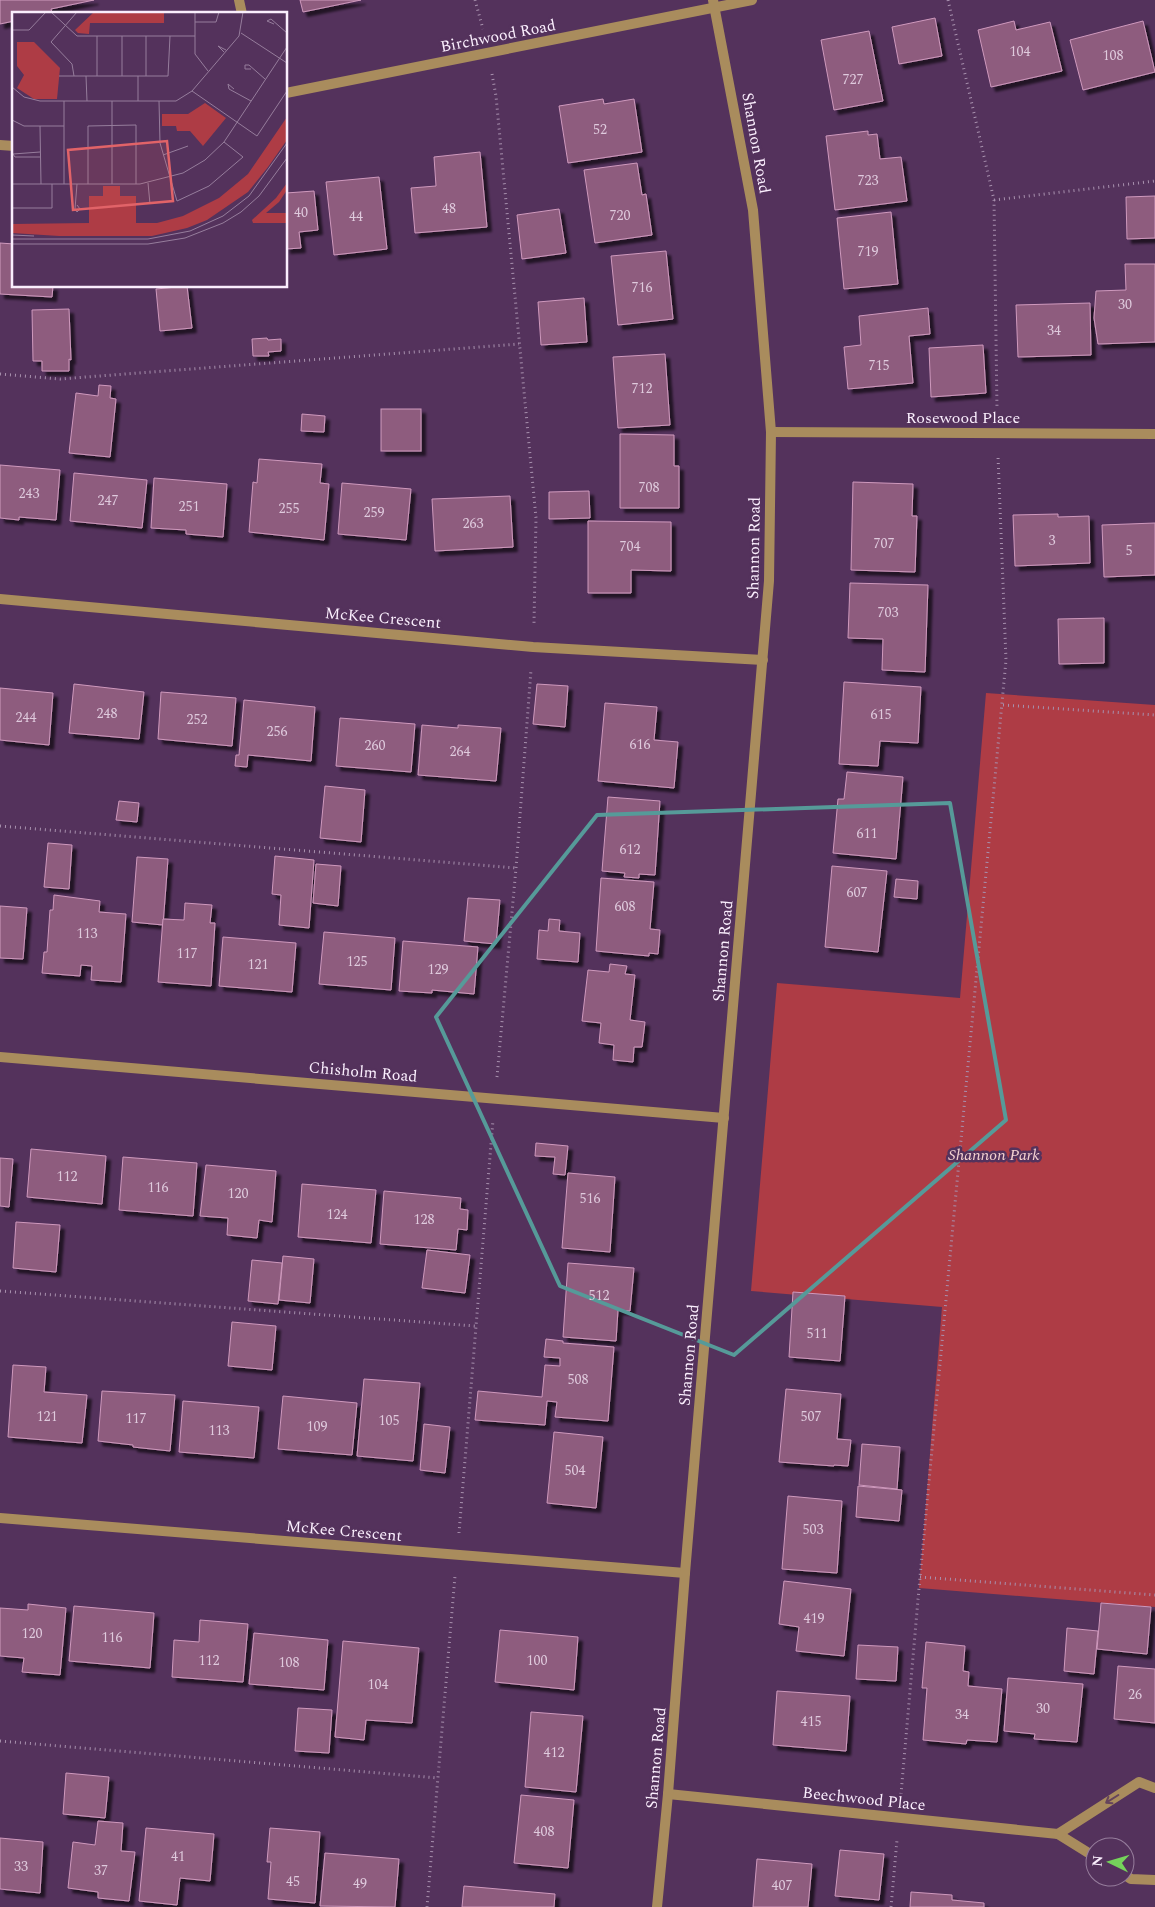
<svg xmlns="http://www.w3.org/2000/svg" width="1155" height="1907" viewBox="0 0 1155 1907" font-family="Spectral,serif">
	<defs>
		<filter id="shadow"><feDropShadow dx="4.5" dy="4.5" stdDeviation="1" flood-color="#0009"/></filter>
	</defs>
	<rect width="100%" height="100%" fill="#54325c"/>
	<path fill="#ae3c45" d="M986 693 1155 705V1607L919 1588 942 1307 751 1291 777 983 960 998Z"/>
	<g fill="#8e5c7e" stroke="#cf99bd" filter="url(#shadow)">
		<path d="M0 0H94L51 9 52 13 47 14H14V21L0 24Z"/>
		<path d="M300 0H361L303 12Z"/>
		<path d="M935 18 942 56 899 64 892 27Z"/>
		<path d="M1014 21 1016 30 1050 22 1062 71 991 87 978 30Z"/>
		<path d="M1143 21 1155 72 1083 90 1070 40Z"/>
		<path d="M869 31 883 101 834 110 821 40Z"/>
		<path d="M603 99 604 104 634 99 642 152 568 163 559 106Z"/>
		<path d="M868 131V135L877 134 880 159 901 157 907 201 835 210 826 136Z"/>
		<path d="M480 152 487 227 415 233 411 188 436 186 434 157Z"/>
		<path d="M637 163 642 195 646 194 652 235 595 243 584 170Z"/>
		<path d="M379 177 387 249 334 255 326 182Z"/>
		<path d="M314 191 318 230 299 232 301 248 286 249V193Z"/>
		<path d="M1155 196V238L1127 239 1126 197Z"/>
		<path d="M559 209 566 253 522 259 517 215Z"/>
		<path d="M891 212 898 284 844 289 837 218Z"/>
		<path d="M0 243 14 244V286H53L52 297 0 294Z"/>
		<path d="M666 251 673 319 618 325 611 256Z"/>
		<path d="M1125 264H1155V342L1098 344 1094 318 1096 291 1126 290Z"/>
		<path d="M187 286 192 328 160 331 156 289Z"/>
		<path d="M584 298 587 342 541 345 538 302Z"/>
		<path d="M1090 303 1091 355 1018 357 1016 305Z"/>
		<path d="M928 308 930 334 909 336 913 383 848 389 844 347 861 345 859 316Z"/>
		<path d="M69 309 71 360 69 359V371H42V361H33L32 310Z"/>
		<path d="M267 338 268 340 281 339V351L268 352 269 356H253L252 339Z"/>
		<path d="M983 345 986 393 931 397 929 348Z"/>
		<path d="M665 354 670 425 618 428 613 357Z"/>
		<path d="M99 385 111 386 110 398 116 399 110 457 69 453 76 393 98 396Z"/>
		<rect x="381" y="409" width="40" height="42"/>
		<path d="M302 414 325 416 324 432 301 431Z"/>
		<path d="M620 434 674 435V466H679V508H620Z"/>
		<path d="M259 459 322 464 320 483 329 484 324 540 249 532 253 482 257 483Z"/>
		<path d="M0 465 60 470 56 520 19 517V520L0 518Z"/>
		<path d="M74 473 147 480 142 528 70 521Z"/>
		<path d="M154 478 227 484 223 537 186 534V530L151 528Z"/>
		<path d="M853 482 913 484 912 516H917L915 572 851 570Z"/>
		<path d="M342 483 411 489 406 540 338 534Z"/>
		<path d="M589 491 590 518 549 519V492Z"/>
		<path d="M510 496 513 547 435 551 432 499Z"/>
		<path d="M1058 514V517L1089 516 1090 563 1015 566 1013 515Z"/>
		<path d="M588 521 671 522V571L631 570V593H588Z"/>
		<path d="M1155 523V575L1104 577 1102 525Z"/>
		<path d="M850 583 928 585 925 672 882 670 883 639 848 638Z"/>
		<path d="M1104 618V663L1059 664 1058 619Z"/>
		<path d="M844 682 921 687 918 743 880 741 878 766 839 764Z"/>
		<path d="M74 684 144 692 139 739 69 733Z"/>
		<path d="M537 684 568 686 565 727 533 724Z"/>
		<path d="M0 688 53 693 49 745 0 740Z"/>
		<path d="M161 692 236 698 232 746 158 739Z"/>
		<path d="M244 700 315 707 311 761 248 755 247 767 235 766 236 755H239Z"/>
		<path d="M605 703 657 707 654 740 678 742 674 788 598 781Z"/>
		<path d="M340 718 415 724 411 772 336 766Z"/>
		<path d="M422 725 458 728V725L501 728 496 781 418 775Z"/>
		<path d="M847 772 903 777 896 859 833 853 838 799H844Z"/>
		<path d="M325 786 365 790 361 842 320 838Z"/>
		<path d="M608 797 660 801 655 875 639 874V878L624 877 625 873 602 871Z"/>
		<path d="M119 801 139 803 137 822 116 820Z"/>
		<path d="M48 843 72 845 69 889 44 887Z"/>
		<path d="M275 856 314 860 309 928 279 925 281 895 272 894Z"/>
		<path d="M137 857 168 859 163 925 132 922Z"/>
		<path d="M316 864 341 866 338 906 313 903Z"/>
		<path d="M832 866 887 871 878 952 825 947Z"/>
		<path d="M601 878 654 882 650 929 660 930 658 954 649 953V956L596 951Z"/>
		<path d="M896 879 918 881 917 899 894 897Z"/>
		<path d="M54 895 100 901 99 912 126 914 121 982 91 980 92 966 81 965 80 976 42 973 44 952H47L50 910H53Z"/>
		<path d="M468 898 500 900 496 944 464 941Z"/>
		<path d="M185 903 212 905 210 923H215L211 986 158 982 163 919 184 920Z"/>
		<path d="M0 906 27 908 23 959 0 958Z"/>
		<path d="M549 919 560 920 559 931 580 933 578 962 537 959 539 930 548 931Z"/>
		<path d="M324 932 395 938 391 990 319 984Z"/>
		<path d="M223 937 296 943 292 992 219 986Z"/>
		<path d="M403 941 478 947 474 994 432 990V993L399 991Z"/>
		<path d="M610 964 627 966 625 974 635 975 630 1020 645 1022 642 1047H634L633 1062 613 1060 614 1045 599 1043 601 1023 582 1021 588 970 609 972Z"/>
		<path d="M536 1143 568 1146 565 1175 553 1174 555 1157 535 1156Z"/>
		<path d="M31 1149 106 1156 102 1204 27 1197Z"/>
		<path d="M123 1157 197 1163 193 1216 119 1210Z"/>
		<path d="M0 1158 13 1159 9 1207 0 1206Z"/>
		<path d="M206 1165 276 1171 272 1222 259 1220 257 1238 227 1235 228 1218 200 1216Z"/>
		<path d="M568 1173 615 1177 610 1252 562 1248Z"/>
		<path d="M302 1184 376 1190 371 1243 298 1237Z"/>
		<path d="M384 1191 461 1198 460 1209 468 1210 467 1230 458 1229 456 1250 380 1244Z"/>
		<path d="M16 1222 60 1225 56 1272 13 1268Z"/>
		<path d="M427 1250 470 1255 465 1293 422 1288Z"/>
		<path d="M283 1256 314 1259 310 1303 279 1300Z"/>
		<path d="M252 1260 282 1263 278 1304 248 1301Z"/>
		<path d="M568 1263 634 1268 630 1311 618 1310 616 1341 563 1337Z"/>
		<path d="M793 1292 845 1296 840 1361 789 1357Z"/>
		<path d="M232 1322 276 1326 272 1370 228 1366Z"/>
		<path d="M546 1339 563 1341V1343L614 1347 608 1421 555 1417 557 1402 547 1401 545 1425 475 1420 478 1391 542 1397 545 1365 560 1366V1358L544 1357Z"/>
		<path d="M13 1365 46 1367 44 1392 87 1395 82 1443 8 1437Z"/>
		<path d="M364 1379 420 1383 413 1461 357 1456Z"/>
		<path d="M786 1389 841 1394 837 1439 851 1440 848 1466 834 1465V1466L779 1462Z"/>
		<path d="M102 1391 175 1395 170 1451 133 1447V1445L98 1441Z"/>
		<path d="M283 1396 357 1403 352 1455 278 1449Z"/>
		<path d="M183 1401 259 1407 254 1458 179 1452Z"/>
		<path d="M424 1424 450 1427 445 1473 420 1470Z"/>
		<path d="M554 1432 603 1437 596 1508 547 1503Z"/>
		<path d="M862 1444 900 1447 897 1489 859 1485Z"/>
		<path d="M858 1486 902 1490 899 1521 856 1517Z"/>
		<path d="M788 1496 842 1501 837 1573 782 1569Z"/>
		<path d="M784 1581 851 1589 844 1656 796 1651 799 1627 779 1624Z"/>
		<path d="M1101 1603 1151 1607 1147 1654 1097 1649Z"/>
		<path d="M28 1604 66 1608 60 1675 22 1672 24 1658 0 1656V1608L28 1610Z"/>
		<path d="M74 1606 154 1613 150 1668 69 1661Z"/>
		<path d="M200 1620 248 1624 243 1682 172 1677 174 1640 199 1642Z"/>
		<path d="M1067 1628 1098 1631 1094 1674 1064 1671Z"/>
		<path d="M500 1630 578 1637 574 1690 495 1682Z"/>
		<path d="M254 1633 328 1640 324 1690 249 1684Z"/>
		<path d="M343 1641 419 1648 412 1723 366 1720 364 1740 335 1737Z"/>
		<path d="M926 1642 965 1646 963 1671 969 1672 968 1686 1002 1689 997 1742 967 1740 966 1744 923 1740 927 1688H922Z"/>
		<path d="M858 1645 898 1647 896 1681 856 1679Z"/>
		<path d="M1118 1666 1155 1669V1723L1114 1719Z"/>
		<path d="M1008 1678 1083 1684 1077 1742 1034 1739 1035 1734 1004 1731Z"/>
		<path d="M777 1691 850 1696 846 1751 773 1745Z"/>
		<path d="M298 1708 332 1710 329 1753 295 1751Z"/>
		<path d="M531 1712 583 1716 576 1792 525 1787Z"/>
		<path d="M66 1773 109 1777 105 1818 63 1814Z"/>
		<path d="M521 1795 574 1800 568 1868 514 1863Z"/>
		<path d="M98 1821 123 1823 121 1851 135 1852 129 1901 98 1898V1892L68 1888 73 1842 95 1845Z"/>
		<path d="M146 1828 214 1834 210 1881 180 1878 177 1905 139 1901Z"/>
		<path d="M270 1828 320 1832 315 1903 268 1899 271 1862H267Z"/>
		<path d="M0 1838 43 1842 40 1893 0 1889Z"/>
		<path d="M840 1850 884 1854 879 1900 835 1896Z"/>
		<path d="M325 1853 399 1859 395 1907 320 1906Z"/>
		<path d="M757 1859 812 1864 808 1907H753Z"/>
		<path d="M464 1886 555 1894 554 1907H462Z"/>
		<path d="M911 1892 952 1895V1900L984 1903V1907H910Z"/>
	</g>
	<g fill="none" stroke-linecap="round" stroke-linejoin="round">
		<g stroke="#a891ae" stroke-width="3" stroke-dasharray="1 4" stroke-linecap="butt">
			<path d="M475 0 483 29"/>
			<path d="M948 0 994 200 997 409"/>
			<path d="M492 74 496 96 536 518 534 623"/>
			<path d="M994 200 1155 181"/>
			<path d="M0 374 60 379 519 344"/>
			<path d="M1003 705 1155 715"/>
			<path d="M0 826 516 868"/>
			<path d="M497 1077 516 868 531 670"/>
			<path d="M0 1291 475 1326"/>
			<path d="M459 1533 493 1120"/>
			<path d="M920 1577 1155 1595"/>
			<path d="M0 1741 438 1778"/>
			<path d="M901 1794 920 1577 1006 660 998 456"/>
			<path d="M427 1907 455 1576"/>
			<path d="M891 1907 897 1840"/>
		</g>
		<g stroke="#a98c5d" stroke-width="10">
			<path d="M239 0 242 14"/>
			<path d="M286 93 752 0"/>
			<path d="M0 145 14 146"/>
			<path d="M771 432 1155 434"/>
			<path d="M0 599 533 647 763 660"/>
			<path d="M0 1057 724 1118"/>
			<path d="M0 1518 685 1573"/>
			<path d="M668 1794 1058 1834 1095 1857"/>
			<path d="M1058 1834 1139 1782 1155 1788"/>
			<path d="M1125 1875 1131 1879 1155 1880"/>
			<path d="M657 1907 668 1794 685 1573 769 581 771 432 753 210 713 0"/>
		</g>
	</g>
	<defs><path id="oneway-shaft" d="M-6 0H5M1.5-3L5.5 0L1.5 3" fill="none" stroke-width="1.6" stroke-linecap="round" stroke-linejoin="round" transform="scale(1.25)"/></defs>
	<use stroke="#65445c" href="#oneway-shaft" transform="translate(1112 1799) rotate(148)"/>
	<path fill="none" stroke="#569a99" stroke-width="4" stroke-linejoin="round" d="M950 803 1006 1120 734 1355 560 1286 436 1017 597 815Z"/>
	<g text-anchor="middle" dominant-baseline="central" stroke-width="5" stroke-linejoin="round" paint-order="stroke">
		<g font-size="14" fill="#dfcadd">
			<text x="1020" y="51">104</text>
			<text x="1113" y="55">108</text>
			<text x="853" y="79">727</text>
			<text x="600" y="129">52</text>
			<text x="868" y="180">723</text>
			<text x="449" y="208">48</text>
			<text x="301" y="212">40</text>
			<text x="620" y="215">720</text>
			<text x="356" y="216">44</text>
			<text x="868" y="251">719</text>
			<text x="642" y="287">716</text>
			<text x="1125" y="304">30</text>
			<text x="1054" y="330">34</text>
			<text x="879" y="365">715</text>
			<text x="642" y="388">712</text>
			<text x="649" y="487">708</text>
			<text x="29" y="493">243</text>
			<text x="108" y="500">247</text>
			<text x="189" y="506">251</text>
			<text x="289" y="508">255</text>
			<text x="374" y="512">259</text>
			<text x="473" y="523">263</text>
			<text x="1052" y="540">3</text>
			<text x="884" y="543">707</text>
			<text x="630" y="546">704</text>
			<text x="1129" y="550">5</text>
			<text x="888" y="612">703</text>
			<text x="107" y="713">248</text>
			<text x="881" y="714">615</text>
			<text x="26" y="717">244</text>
			<text x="197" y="719">252</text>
			<text x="277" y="731">256</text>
			<text x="640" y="744">616</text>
			<text x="375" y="745">260</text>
			<text x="460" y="751">264</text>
			<text x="867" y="833">611</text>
			<text x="630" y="849">612</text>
			<text x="857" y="892">607</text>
			<text x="625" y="906">608</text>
			<text x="87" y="933">113</text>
			<text x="187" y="953">117</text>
			<text x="357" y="961">125</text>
			<text x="258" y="964">121</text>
			<text x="438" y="969">129</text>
			<text x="67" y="1176">112</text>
			<text x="158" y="1187">116</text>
			<text x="238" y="1193">120</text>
			<text x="590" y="1198">516</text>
			<text x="337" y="1214">124</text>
			<text x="424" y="1219">128</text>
			<text x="599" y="1295">512</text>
			<text x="817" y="1333">511</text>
			<text x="578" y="1379">508</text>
			<text x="47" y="1416">121</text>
			<text x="811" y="1416">507</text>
			<text x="136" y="1418">117</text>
			<text x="389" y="1420">105</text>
			<text x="317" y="1426">109</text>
			<text x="219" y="1430">113</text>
			<text x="575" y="1470">504</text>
			<text x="813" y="1529">503</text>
			<text x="814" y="1618">419</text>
			<text x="32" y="1633">120</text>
			<text x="112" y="1637">116</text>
			<text x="209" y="1660">112</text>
			<text x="537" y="1660">100</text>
			<text x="289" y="1662">108</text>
			<text x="378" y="1684">104</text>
			<text x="1135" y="1694">26</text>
			<text x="1043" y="1708">30</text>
			<text x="962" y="1714">34</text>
			<text x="811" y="1721">415</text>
			<text x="554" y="1752">412</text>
			<text x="544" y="1831">408</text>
			<text x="178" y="1856">41</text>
			<text x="21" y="1866">33</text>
			<text x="101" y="1870">37</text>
			<text x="293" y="1881">45</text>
			<text x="360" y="1883">49</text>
			<text x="782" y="1885">407</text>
		</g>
		<g font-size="16" fill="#faeefd" stroke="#54325c">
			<text transform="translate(498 36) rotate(-11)">Birchwood Road</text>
			<text transform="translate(756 143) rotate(80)">Shannon Road</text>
			<text x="963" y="418">Rosewood Place</text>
			<text transform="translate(754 548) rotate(-89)">Shannon Road</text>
			<text transform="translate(383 618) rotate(5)">McKee Crescent</text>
			<text transform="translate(723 951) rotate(-85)">Shannon Road</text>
			<text transform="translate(363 1072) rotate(5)">Chisholm Road</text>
			<text transform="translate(689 1355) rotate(-85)">Shannon Road</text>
			<text transform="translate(344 1531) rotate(5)">McKee Crescent</text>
			<text transform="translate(656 1758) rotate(-85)">Shannon Road</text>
			<text transform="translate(864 1799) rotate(6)">Beechwood Place</text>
		</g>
		<g font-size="16" font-style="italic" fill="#f5d3d2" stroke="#54325c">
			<text x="994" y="1155">Shannon Park</text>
		</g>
	</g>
	<g transform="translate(12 12)">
		<rect width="275" height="275" fill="#54325c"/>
		<path d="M82 0H152V11H78L77 22 66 21 63 18ZM5 30H22L48 56 45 87H22L5 76 12 63 5 54ZM193 91 214 106 191 134 178 119H165L164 114H150V102H176ZM275 105V128L256 155 236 180 195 208 175 216 140 224H47L0 221V212L77 211V184H91V174H108V184H124V211H145L171 204 207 186 236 162ZM275 171V178L267 190 254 201H275V211H241L240 208 264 186Z" fill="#ae3c45"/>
		<path fill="none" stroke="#967d9c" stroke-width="1" d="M39 0 65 24H183M183 0V42L196 59M183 10H204L207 0M262 12 255 9 259 7 275 21M0 18H17L34 0M229 21 275 51M85 24V64M212 40 206 34 214 38M239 57H233V53H237L253 67M47 64H156L158 24M62 64 60 52 39 30 65 0M74 64 75 89M110 64V24M126 64V89M134 64V24M0 75 12 85 28 89H164L180 79 227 24 231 0M222 77 216 72 217 77 239 89M180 79 245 124 275 79M52 89V172M100 89V172M147 89 148 131 165 189 197 174 231 145 212 130M0 108 12 114H52M28 114 29 172M28 140 1 142 3 145H28M151 143 176 134M136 171 138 192M0 172H128L171 161 193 148 212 130 275 35M76 172V114L124 113V172M65 193 68 197 65 200 63 197 65 172M0 196H40V172M0 223 22 224M0 227H136L178 219 211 204 237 184 275 131M0 232H136L173 226 211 211 229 200 247 184 275 146"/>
		<path fill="#e16368" fill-opacity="0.15" stroke="#e16368" stroke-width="2.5" d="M155 129 161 189 61 198 56 138Z"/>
		<rect width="275" height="275" fill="none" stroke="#faeefd" stroke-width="2.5"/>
	</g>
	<g transform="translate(1110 1862) rotate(275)"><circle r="24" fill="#54325c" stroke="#967d9c"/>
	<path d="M0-4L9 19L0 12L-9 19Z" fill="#75d25b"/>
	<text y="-8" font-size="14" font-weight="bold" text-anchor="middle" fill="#faeefd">N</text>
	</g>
</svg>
